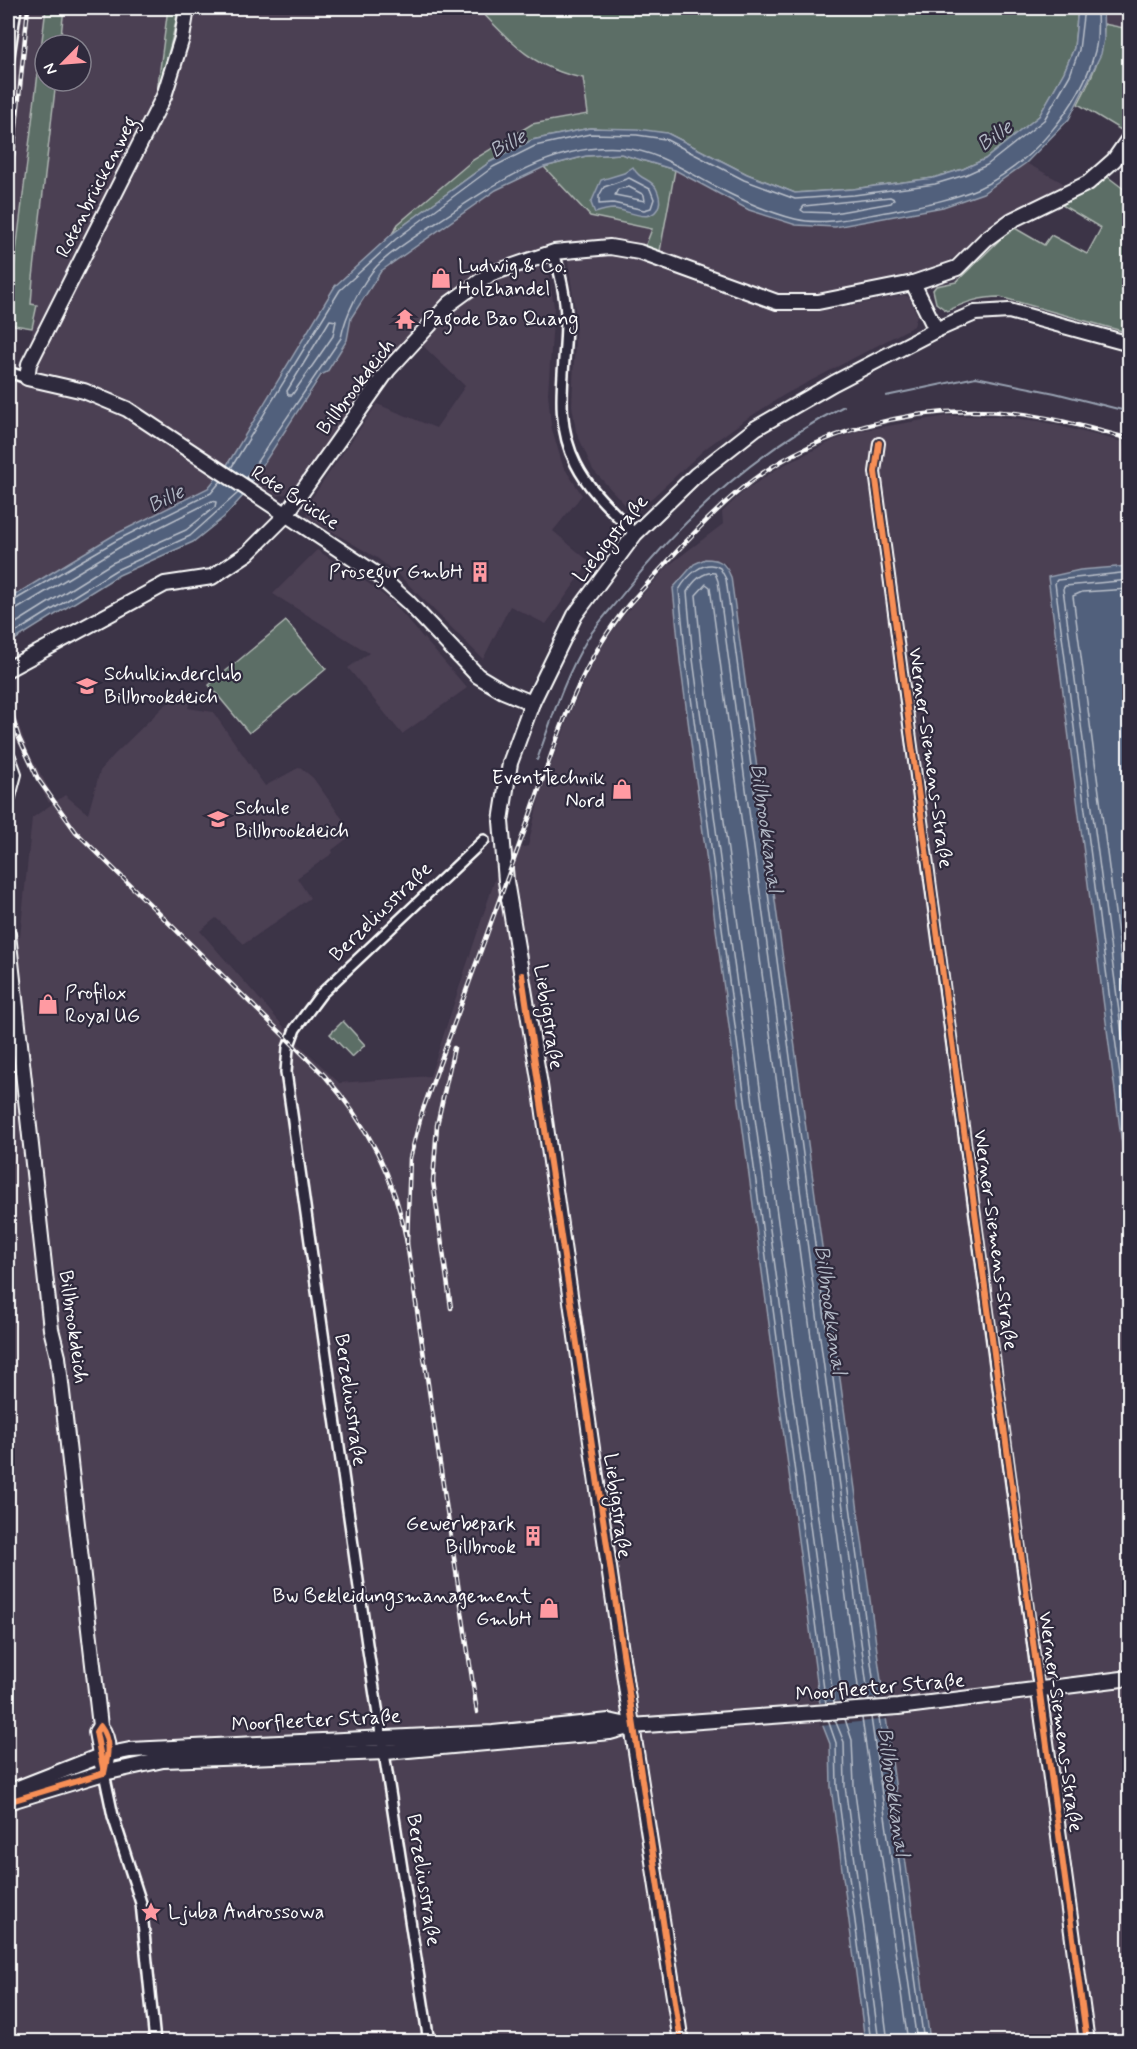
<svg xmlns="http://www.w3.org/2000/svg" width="1137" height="2049" viewBox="0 0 1137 2049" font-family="Mynerve,sans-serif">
	<rect width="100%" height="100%" fill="#3c3447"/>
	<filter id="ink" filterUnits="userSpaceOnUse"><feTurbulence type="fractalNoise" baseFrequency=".0167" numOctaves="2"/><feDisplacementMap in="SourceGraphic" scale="12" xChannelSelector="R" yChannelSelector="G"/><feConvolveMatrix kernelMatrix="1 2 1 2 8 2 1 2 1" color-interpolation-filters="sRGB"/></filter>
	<g filter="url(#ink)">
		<g fill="#4b3f53">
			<path d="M20 8H46L8 317V153Z"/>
			<path d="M64 8H168L157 91 170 103 187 39 191 8H478L512 44 556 73 583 78 588 114 532 124 473 160 398 224 392 234 335 286 227 465 208 488 114 535 8 599V369L15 370 21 366 33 344H30L37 305H31L33 278 56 81H81V45H60Z"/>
			<path d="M1103 8H1129V29L1104 24Z"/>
			<path d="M1026 163 1067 185 998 219 976 241 939 268 821 295H780L660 251 675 170 749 210 796 225 835 227 943 207 983 193Z"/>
			<path d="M544 167 590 216 653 229 645 247 613 241 558 244 510 257 488 267 453 291 381 367 293 492 277 496 252 479 347 340 351 318 381 271 496 190Z"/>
			<path d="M604 254 645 260 730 295 777 307 802 310 826 307 829 310 904 295 909 297 917 315 914 326 784 395 742 422 706 448 640 509 630 510 593 470 576 431 572 405 576 317 568 261 570 258Z"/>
			<path d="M534 264 543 266 548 272 554 306 548 393 551 426 563 466 582 495 553 531 590 562 546 624 510 606 483 659 401 577 377 558 307 517 306 506 377 404 436 428 465 386 420 343 468 297 492 280Z"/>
			<path d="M947 416H992L1039 421 1123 442 1130 486 1129 566 1080 570 1048 578 1130 1198 1129 2041H930L731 578 726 564 717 559H705L694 564 673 588 680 661 823 1726 830 1744 831 1787 865 2041 11 2042 8 2036V937H20L32 818 65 795 88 814 100 771 114 755 164 706 181 694H192L188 708 213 712 265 786 300 767 313 778 346 824 349 837 332 850 333 853 297 878 310 898 244 944 216 918 200 931 298 1043 339 1083 430 1076 504 852 528 846 540 794 572 708 597 655 619 621 669 565 723 524 722 512 743 492 778 468 832 441 858 431Z"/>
			<path d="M317 550 371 585 393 603 467 688 402 734 348 668 369 653 273 594Z"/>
			<path d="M8 696 29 753 54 798 49 803 13 733 8 716Z"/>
		</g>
		<g fill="#5c6e66" stroke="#aeb6b2" stroke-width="1.5">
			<path d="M46 8H64L60 45H45V81H56L33 278 31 304 37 305 32 328 8 324V317Z"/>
			<path d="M168 8H178C174 37 166 64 157 92Z"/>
			<path d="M478 8H1078L1074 48 1064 72 1039 116 985 159 963 169 933 178 853 189 795 193 747 174 667 133 590 128 532 140 490 162 392 234 398 224 473 160 532 124 588 114 583 78C534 69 510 42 478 8Z"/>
			<path d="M1104 24 1129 29V119L1121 130 1078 104C1091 79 1104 52 1104 24Z"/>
			<path d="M621 154 675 170 660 251 645 247 652 229 590 216 544 167 586 156Z"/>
			<path d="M1108 177 1129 193V333L1000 297C980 297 966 302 947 311L936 303 933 290 936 286 956 282 1013 227 1044 245 1051 235 1087 254 1101 228 1062 205Z"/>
			<path d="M286 621 326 669 249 733 209 685Z"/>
			<path d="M343 1021 365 1045 352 1057 330 1034Z"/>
		</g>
		<g fill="#51607b" stroke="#97a0b0" stroke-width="1.5">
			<path d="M1078 8H1103L1104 39 1101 54 1069 119 1026 163 983 193 943 207 835 227 796 225 749 210 675 170 621 154 586 156 544 167 496 190 381 271 351 318 347 340 327 372 321 375 242 497 224 517 193 542 119 575 8 644V599L114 535 208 488 227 465 335 286 392 234 490 162 532 140 590 128 637 129 667 133 747 174 795 193 853 189 933 178 963 169 985 159 1039 116 1064 72 1074 48Z"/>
			<path d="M633 167C639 180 650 178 656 188 659 194 661 199 659 205 653 226 628 210 614 209 608 209 601 211 595 213L591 203 601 180 624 173Z"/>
			<path d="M705 559C721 559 725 563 731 577L930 2041H865L831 1787 830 1744 823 1726 680 661 673 588 694 564Z"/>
			<path d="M1129 566H1130L1129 1198 1048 577 1080 570Z"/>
		</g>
		<path fill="#3c3447" d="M885 1697 888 1719 820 1726 817 1703Z"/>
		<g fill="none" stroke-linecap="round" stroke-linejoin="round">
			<g stroke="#b9bfca" stroke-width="1.5">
				<path d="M629 178 650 189 654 199 651 208 644 210 613 203 599 204V196L604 187Z"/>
				<path d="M629 187 644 195 645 201 615 195 618 189Z"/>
				<path d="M890 197 894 199 891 203 834 213 804 212 801 210 804 206Z"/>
				<path d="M330 320 336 321 333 336 292 395H288L287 391Z"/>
				<path d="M231 468 340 290 396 239 493 167 535 146 590 134 637 135 665 139 744 180 795 199 854 195 935 184 965 175 987 165 1044 120 1070 75 1079 50 1084 8"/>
				<path d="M246 478 341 338C345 316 361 283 377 266 393 250 416 236 436 223 490 187 552 143 621 148 657 150 687 172 718 188 743 201 768 212 795 219 824 226 857 217 886 212 918 206 949 201 979 188 1031 165 1081 105 1095 51 1099 36 1097 22 1097 8"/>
				<path d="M1130 572 1057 580 1055 583 1130 1152"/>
				<path d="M1130 580 1065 586 1063 589 1130 1095"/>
				<path d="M1130 589 1082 592 1073 596 1130 1026"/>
				<path d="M8 604 117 540 211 493 221 481"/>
				<path d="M8 611 17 609 120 547 212 501 216 502 215 507 186 530 112 563 8 628"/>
				<path d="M8 637 116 570 190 536 238 493"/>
				<path d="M834 1703 693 659 687 592C693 582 703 571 715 573L718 581 869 1701"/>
				<path d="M843 1703 702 658 696 595 706 584 710 587 860 1701"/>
				<path d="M826 1704 686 660 679 590C687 576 704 558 720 568L726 579 876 1700"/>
				<path d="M871 1717 917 2042"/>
				<path d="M879 1717 924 2042"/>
				<path d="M862 1718 908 2042"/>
				<path d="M845 1719 852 1740 854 1785 888 2042"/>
				<path d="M828 1720 836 1743 837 1786 871 2042"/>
				<path d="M835 1720 844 1742 845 1786 879 2042"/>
			</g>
			<g stroke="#97a0b0" stroke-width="2">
				<path d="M886 396 976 377 1055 393 1130 412"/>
				<path d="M537 760C552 718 565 676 588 638 598 623 611 609 622 595 683 518 756 451 844 406"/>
			</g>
			<g stroke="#fff" stroke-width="14">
				<g id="street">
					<path d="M8 63 16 8"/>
					<path d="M554 252C560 274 566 296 566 320 566 370 552 417 576 464 590 492 614 512 635 534"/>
					<path d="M8 372 27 378"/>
					<path d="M879 443 875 472 1039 1691"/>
					<path d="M104 1773 113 1816 141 1903 155 2042"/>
					<path d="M429 2042 367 1644 286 1072 288 1048 295 1029 321 994 484 840"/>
				</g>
			</g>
			<g stroke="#fff" stroke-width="18">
				<g id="secondary">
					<path d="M187 8 182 38 164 96 29 364 27 378 84 391 127 409 379 576 408 602 478 676 503 691 532 703"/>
					<path d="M913 283 936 330"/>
					<path d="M8 669 165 584 212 577 248 553 285 516 388 370 449 304 490 274 554 252 610 247 639 252 777 302H818L913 283 957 268 986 239 1012 220 1088 183 1114 160 1130 137"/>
					<path d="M8 757 14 774 8 797"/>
					<path d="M8 934 51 1329 58 1357 100 1726C111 1740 108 1756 104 1773"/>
					<path d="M1039 1691 1087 2042"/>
					<path d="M100 1726 96 1732 102 1765"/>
					<path d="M8 1792 100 1756 130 1750 493 1733 609 1721 627 1725"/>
					<path d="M8 1802 104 1773 163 1760 386 1752 610 1732 632 1726 898 1707 1130 1678"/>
					<path d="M681 2042 628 1700 540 1085 506 881 501 821 510 763 532 703 575 615 635 534 696 475 756 428 834 383 936 330 975 313 1009 311 1130 344"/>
				</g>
			</g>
			<use href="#street" stroke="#2f2a3d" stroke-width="9"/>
			<use href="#secondary" stroke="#2f2a3d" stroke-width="14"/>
			<g stroke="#fff" stroke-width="4.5">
				<g id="rail">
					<path d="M8 205 28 8"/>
					<path d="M8 703 19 738 38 779 76 832 324 1075C368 1125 395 1177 407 1243L477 1712"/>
					<path d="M407 1243 410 1158 422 1112C457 1015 493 918 528 821 555 745 577 666 629 604 663 567 696 528 734 495 809 430 916 403 1014 413 1053 417 1092 429 1130 439"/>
					<path d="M451 1308 433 1181 437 1125 454 1048"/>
				</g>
			</g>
			<use href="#rail" stroke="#2f2a3d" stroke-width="2" stroke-dasharray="7" stroke-linecap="butt"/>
			<path stroke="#40c37c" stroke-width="4.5" stroke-dasharray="9 4.5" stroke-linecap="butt" d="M8 25 9 8"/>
			<g stroke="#2f2a3d" stroke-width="10">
				<g id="cycleway">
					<path d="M879 443 875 472 1087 2042"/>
					<path d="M522 975 681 2042"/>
					<path d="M100 1726C111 1740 108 1756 104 1773L96 1732Z"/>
					<path d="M8 1802 104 1773"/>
				</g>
			</g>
			<use href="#cycleway" stroke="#f78f57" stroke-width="6"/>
		</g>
	</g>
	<defs>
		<g id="shop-bare" transform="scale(1.62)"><path d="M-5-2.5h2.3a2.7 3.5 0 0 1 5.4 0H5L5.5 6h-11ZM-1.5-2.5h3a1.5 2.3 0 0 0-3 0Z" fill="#ff9aa2" stroke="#2f2a3d" stroke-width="2.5" paint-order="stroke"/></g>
		<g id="temple-bare" transform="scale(1.62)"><path d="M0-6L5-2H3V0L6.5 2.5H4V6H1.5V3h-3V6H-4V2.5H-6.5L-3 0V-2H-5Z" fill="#ff9aa2" stroke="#2f2a3d" stroke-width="2.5" paint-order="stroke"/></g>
		<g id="building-bare" transform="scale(1.62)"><path d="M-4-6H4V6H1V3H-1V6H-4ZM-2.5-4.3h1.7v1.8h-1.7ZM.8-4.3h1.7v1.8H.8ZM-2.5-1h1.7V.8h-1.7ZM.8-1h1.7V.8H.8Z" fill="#ff9aa2" stroke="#2f2a3d" stroke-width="2.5" paint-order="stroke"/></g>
		<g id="school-bare" transform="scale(1.62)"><path d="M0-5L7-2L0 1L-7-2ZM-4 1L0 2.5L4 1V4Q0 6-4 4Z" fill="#ff9aa2" stroke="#2f2a3d" stroke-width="2.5" paint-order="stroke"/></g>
		<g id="sight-bare" transform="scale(1.62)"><path d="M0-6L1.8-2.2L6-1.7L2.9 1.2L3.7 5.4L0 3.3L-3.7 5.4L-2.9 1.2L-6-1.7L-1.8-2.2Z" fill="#ff9aa2" stroke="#2f2a3d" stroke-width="2.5" paint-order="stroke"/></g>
	</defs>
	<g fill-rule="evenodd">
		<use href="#shop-bare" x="441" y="278"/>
		<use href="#temple-bare" x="405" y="319"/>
		<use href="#building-bare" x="480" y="572"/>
		<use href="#school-bare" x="87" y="686"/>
		<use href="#shop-bare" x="622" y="789"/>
		<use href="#school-bare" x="218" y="819"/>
		<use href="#shop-bare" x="48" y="1004"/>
		<use href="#building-bare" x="533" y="1536"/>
		<use href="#shop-bare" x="549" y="1608"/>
		<use href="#sight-bare" x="151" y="1912"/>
	</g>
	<g text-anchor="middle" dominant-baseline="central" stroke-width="4.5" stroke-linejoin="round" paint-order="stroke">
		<g font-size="20" fill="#fff" stroke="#2f2a3d">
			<text transform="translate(97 187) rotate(-63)">Rotenbrückenweg</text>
			<text transform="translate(356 387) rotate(-53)">Billbrookdeich</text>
			<text transform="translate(295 498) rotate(33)">Rote Brücke</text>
			<text transform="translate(611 539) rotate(-51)">Liebigstraße</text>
			<text transform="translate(930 758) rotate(82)">Werner-Siemens-Straße</text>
			<text transform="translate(381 912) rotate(-44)">Berzeliusstraße</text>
			<text transform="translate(548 1017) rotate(81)">Liebigstraße</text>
			<text transform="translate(995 1240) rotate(82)">Werner-Siemens-Straße</text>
			<text transform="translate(73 1327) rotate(82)">Billbrookdeich</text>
			<text transform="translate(350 1400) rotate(82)">Berzeliusstraße</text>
			<text transform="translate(617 1506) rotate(82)">Liebigstraße</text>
			<text transform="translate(880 1688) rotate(-5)">Moorfleeter Straße</text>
			<text transform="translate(316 1721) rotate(-3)">Moorfleeter Straße</text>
			<text transform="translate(1060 1722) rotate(82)">Werner-Siemens-Straße</text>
			<text transform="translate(423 1880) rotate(81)">Berzeliusstraße</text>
		</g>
		<g font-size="20" fill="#fff" stroke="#2f2a3d" text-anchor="start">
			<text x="458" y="266">Ludwig &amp; Co.<tspan x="458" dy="23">Holzhandel</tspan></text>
			<text x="422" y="319">Pagode Bao Quang</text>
			<text x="463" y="572" text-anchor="end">Prosegur GmbH</text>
			<text x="104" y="674">Schulkinderclub<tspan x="104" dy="23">Billbrookdeich</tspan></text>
			<text x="605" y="778" text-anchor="end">EventTechnik<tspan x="605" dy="23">Nord</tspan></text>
			<text x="235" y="808">Schule<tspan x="235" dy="23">Billbrookdeich</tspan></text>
			<text x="65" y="993">Profilox<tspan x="65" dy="23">Royal UG</tspan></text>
			<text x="516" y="1524" text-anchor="end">Gewerbepark<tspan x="516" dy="23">Billbrook</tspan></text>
			<text x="532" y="1596" text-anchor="end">Bw Bekleidungsmanagement<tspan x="532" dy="23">GmbH</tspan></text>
			<text x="168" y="1912">Ljuba Androssowa</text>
		</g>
		<g font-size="21" font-style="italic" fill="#b1b7c4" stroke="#2f2a3d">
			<text transform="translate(995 136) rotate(-35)">Bille</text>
			<text transform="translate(508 144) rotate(-28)">Bille</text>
			<text transform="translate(166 499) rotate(-27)">Bille</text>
			<text transform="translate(766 828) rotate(82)">Billbrookkanal</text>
			<text transform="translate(830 1310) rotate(82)">Billbrookkanal</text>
			<text transform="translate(893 1792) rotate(82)">Billbrookkanal</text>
		</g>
	</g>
	<rect width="1137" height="2049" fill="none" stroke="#2f2a3d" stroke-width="30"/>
	<rect x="15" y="15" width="1107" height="2019" fill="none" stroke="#fff" stroke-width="2" filter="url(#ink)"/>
	<g transform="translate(63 63) rotate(245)"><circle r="28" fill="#2f2a3d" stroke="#827f8b" stroke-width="1.5"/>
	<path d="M0-4.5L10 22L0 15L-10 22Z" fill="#ff9aa2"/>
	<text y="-9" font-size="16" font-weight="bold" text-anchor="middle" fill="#ffffff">N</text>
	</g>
</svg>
